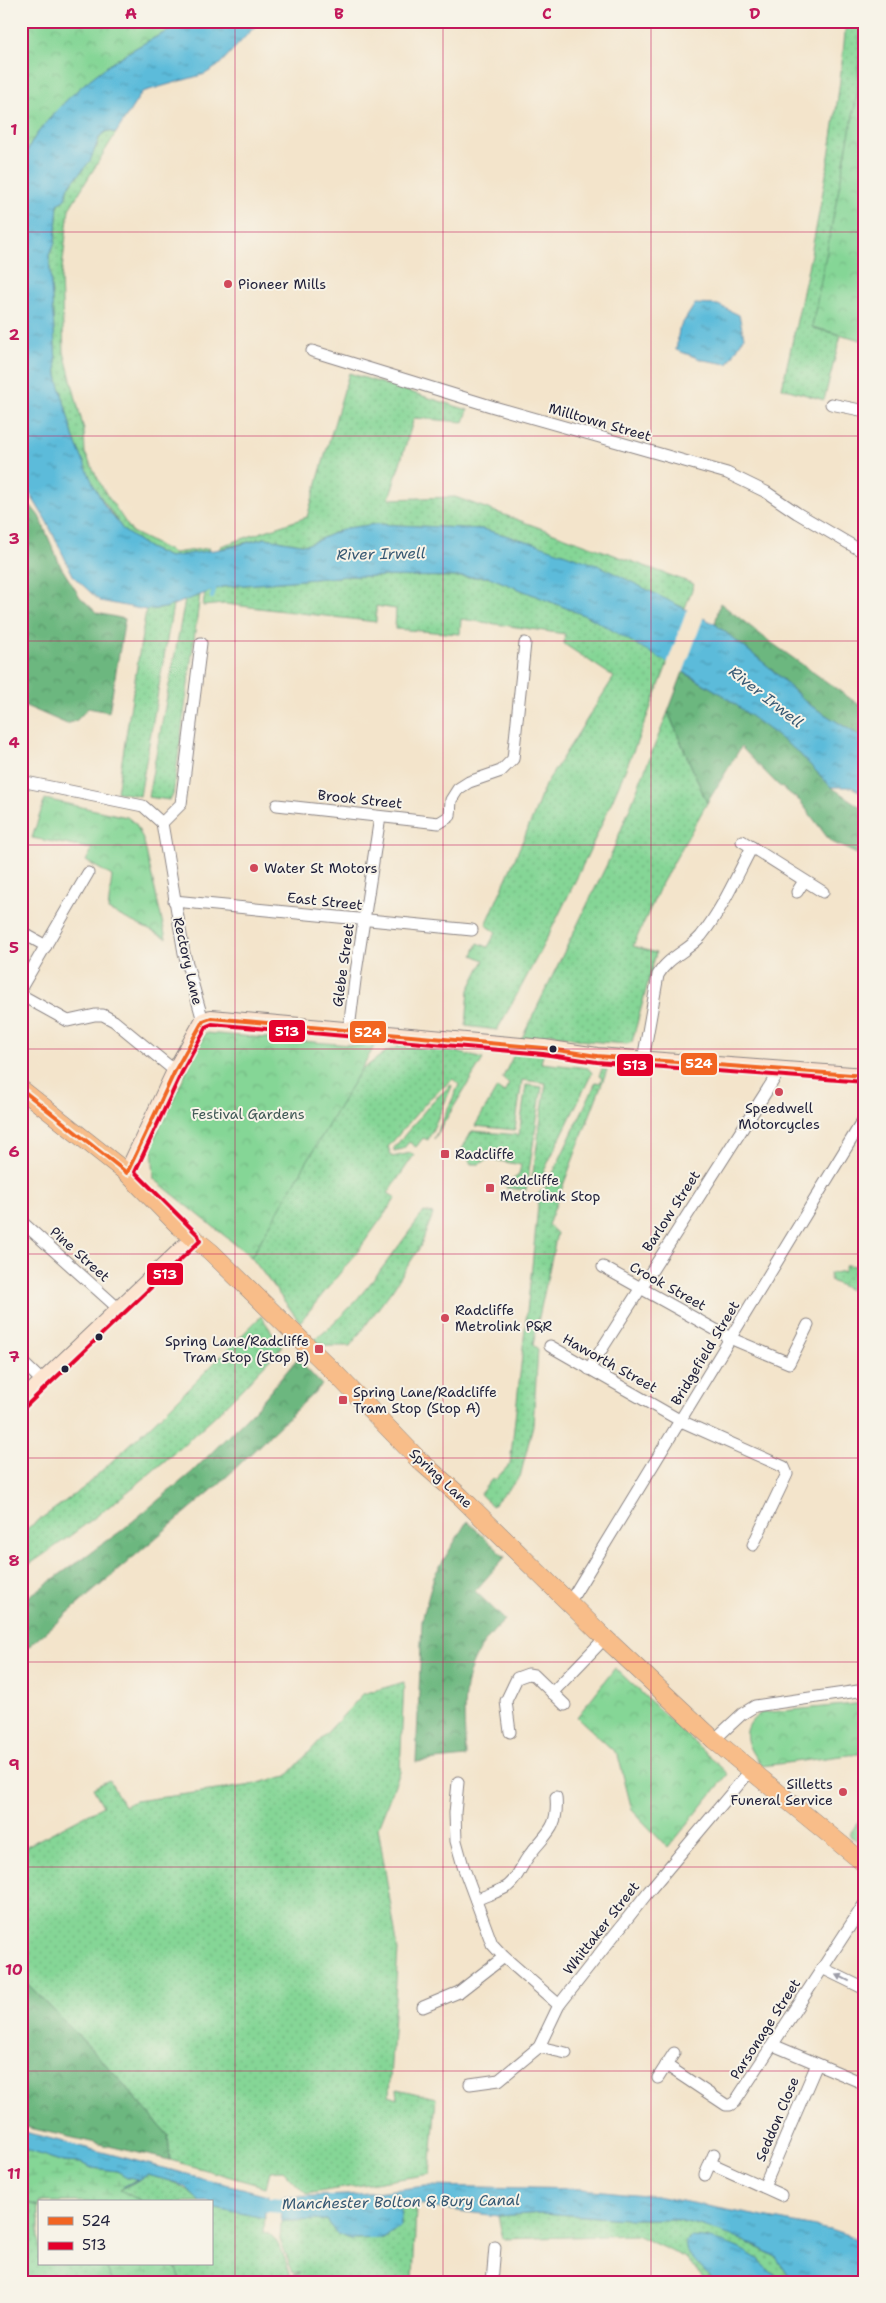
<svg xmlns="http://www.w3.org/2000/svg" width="886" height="2303" viewBox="0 0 886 2303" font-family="'Shantell Sans',sans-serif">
	<defs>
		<pattern id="grass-dots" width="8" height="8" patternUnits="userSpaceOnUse" patternTransform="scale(1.25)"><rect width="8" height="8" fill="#85d696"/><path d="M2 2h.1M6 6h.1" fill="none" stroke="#73b782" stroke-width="1.8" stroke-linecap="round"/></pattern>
		<pattern id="forest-crowns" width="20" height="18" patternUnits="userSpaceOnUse" patternTransform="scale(1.25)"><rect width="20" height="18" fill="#6cb77f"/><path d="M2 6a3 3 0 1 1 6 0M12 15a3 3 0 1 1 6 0" fill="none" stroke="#589469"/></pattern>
		<pattern id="wetland-marsh" width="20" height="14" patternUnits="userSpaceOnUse" patternTransform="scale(1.25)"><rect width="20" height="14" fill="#85d696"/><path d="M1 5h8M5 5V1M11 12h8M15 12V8" fill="none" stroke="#73b782"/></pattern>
		<pattern id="park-crowns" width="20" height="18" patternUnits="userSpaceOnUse" patternTransform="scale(1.25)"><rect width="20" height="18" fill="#85d696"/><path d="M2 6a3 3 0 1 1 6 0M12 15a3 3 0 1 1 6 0" fill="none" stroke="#73b782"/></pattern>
		<pattern id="water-ripples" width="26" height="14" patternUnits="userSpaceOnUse" patternTransform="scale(1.25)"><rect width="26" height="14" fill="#5cbbda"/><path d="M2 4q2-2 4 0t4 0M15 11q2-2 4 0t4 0" fill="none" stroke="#4c98b2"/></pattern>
	</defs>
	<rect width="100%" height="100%" fill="#f7f3e8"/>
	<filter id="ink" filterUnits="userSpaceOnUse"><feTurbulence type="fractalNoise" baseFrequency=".02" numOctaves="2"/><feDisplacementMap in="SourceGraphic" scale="10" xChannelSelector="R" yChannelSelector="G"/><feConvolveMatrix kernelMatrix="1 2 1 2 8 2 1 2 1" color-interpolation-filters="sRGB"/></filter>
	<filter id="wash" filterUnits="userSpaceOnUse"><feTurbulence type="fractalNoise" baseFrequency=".0096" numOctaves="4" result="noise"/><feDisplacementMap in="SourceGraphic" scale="20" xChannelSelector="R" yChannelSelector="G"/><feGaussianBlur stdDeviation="1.12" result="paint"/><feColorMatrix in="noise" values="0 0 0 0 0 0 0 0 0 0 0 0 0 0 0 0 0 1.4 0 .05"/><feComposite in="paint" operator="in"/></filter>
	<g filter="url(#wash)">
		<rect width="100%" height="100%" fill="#f3e4cb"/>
		<g fill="url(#grass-dots)" stroke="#547c68">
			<path d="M846 21H861L858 90 813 328 841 335 824 400 782 388C809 267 836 145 846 21Z"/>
			<path d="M107 131 116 133 69 209 61 278 64 352 84 430 85 453 103 489 132 532 174 553 209 548 208 551 169 557 149 548 124 531 94 487 74 439 57 376 49 255 55 243 58 204 65 199 69 186 81 172 97 146 100 136Z"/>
			<path d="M349 373 468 410 464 422 414 418 389 499 455 497 694 584 685 608 534 543 482 529 377 524 346 528 306 545 265 538 219 549 221 546 307 517Z"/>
			<path d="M348 576 489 577 591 618 668 662C621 789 564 913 497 1030L466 1026 469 990 484 960 473 955 478 943 488 947 496 932 486 925 533 817 545 785 614 677 564 644 565 634 461 619 460 634 395 629 396 609 376 606V622L225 604 203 606 205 593 222 587Z"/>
			<path d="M200 595 173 795 169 800 148 797 185 600Z"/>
			<path d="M173 605 140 796 117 792 146 610 165 608Z"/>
			<path d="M668 712 707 803 662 883 633 946 656 953 632 1042 627 1044 587 1041 548 1033 541 1063 588 1068 592 1073 542 1175 531 1187 546 1083 522 1080 515 1130 475 1126 497 1088 504 1093 509 1084 503 1079V1077L609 860Z"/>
			<path d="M401 1046 453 1051 483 1059 434 1139 459 1085 453 1079 429 1099 388 1147 392 1157 411 1153 414 1155 388 1193 396 1198 358 1251 300 1322 251 1257 359 1072 387 1051Z"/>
			<path d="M602 1069 607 1070 548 1225 557 1233 533 1345 538 1349 533 1425 520 1477 492 1506 480 1494 492 1479 495 1480 510 1464 532 1266 538 1206 537 1195 547 1186 596 1082 600 1083 602 1078 599 1076Z"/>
			<path d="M451 1085 452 1086 428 1140 423 1138 416 1147 409 1142 403 1149 394 1151V1148L432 1102Z"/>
			<path d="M526 1085 542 1087 526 1190 506 1188 508 1183 519 1175 521 1165 489 1159 479 1164H471L462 1149 472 1131 519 1135Z"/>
			<path d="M424 1212 433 1214 420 1247 392 1290 350 1346H326L314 1340C354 1312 394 1251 424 1212Z"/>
			<path d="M846 1265 857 1266 856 1268 865 1272V1297L831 1281 829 1274 844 1271Z"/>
			<path d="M261 1316 282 1347C257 1372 234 1399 207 1423 149 1477 87 1526 21 1570V1533L82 1489 166 1411Z"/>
			<path d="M404 1682 400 1772 378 1827 398 1950 389 2095 398 2098 397 2089 436 2098 430 2174 306 2194 283 2170 270 2171 266 2187 170 2160 168 2135 101 2059 21 1977V1849L103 1806 93 1788 109 1780 124 1806 135 1801 246 1786 287 1776 363 1694Z"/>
			<path d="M865 1812V1847L849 1835Z"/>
			<path d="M148 2175C174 2182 181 2183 200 2202H143L120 2190Z"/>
			<path d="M21 2201 39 2206V2264H105L113 2282H24L21 2277Z"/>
			<path d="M211 2206 265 2215 264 2232C279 2235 286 2263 291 2276L300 2273H293L280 2240 281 2221 327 2220 337 2234 351 2239 383 2238 401 2226 400 2208 416 2206 413 2282H181L174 2264H211Z"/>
			<path d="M543 2213 625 2219H672L700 2225 736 2237 776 2257 792 2282H780C760 2254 736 2247 704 2238L687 2252 714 2282H706L686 2258 636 2235 503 2239 498 2216Z"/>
		</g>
		<g fill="url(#forest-crowns)" stroke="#476c5d">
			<path d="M21 494 39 516 61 567 80 597 97 613 125 619 109 712 88 708 77 720 67 724 21 704Z"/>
			<path d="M720 603 769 641 865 709V739L808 704 769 667 715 624Z"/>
			<path d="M683 672 723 695 775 733 798 752 831 787 865 810V861L857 854 830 841 800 801 777 784 741 747 707 803 668 712Z"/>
			<path d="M297 1359 322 1385 219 1484 21 1653V1602L121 1531 191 1473 257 1407Z"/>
			<path d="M467 1521 505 1557 475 1591 505 1620C458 1663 463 1699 466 1757L416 1762 422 1620 434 1576Z"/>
			<path d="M21 1977 101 2059 168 2135 170 2160 21 2126Z"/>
		</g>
		<g fill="url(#wetland-marsh)" stroke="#547c68">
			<path d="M21 2148 63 2162 81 2163 92 2168 117 2171 127 2177 138 2178 120 2190 143 2202H39V2206L21 2201Z"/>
			<path d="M105 2264H174L181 2282H113Z"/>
		</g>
		<g fill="url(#park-crowns)" stroke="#547c68">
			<path d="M21 21H192C133 44 79 80 40 130 32 139 27 153 21 163Z"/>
			<path d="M861 21H865V341L812 327 858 90Z"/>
			<path d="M45 799 127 817 136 824 144 842 166 938 108 910 112 876 86 861 92 849 32 838Z"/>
			<path d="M205 1033 374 1047 251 1257 154 1179 152 1143Z"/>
			<path d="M615 1668 728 1774 668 1848 632 1810 618 1755 577 1717Z"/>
			<path d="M865 1703V1753L762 1766C747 1748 737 1729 761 1713Z"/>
		</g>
		<g fill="url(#water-ripples)" stroke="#3f6e8a">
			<path d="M192 21H260L218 66 205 74 142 92 116 133 107 131 100 136 90 161 69 186 65 199 58 204 55 243 49 255 57 376 74 439 94 486 105 506 124 531 149 548 169 557 227 548 265 538 306 545 346 528 377 524 482 529 534 543 600 566 715 624 769 667 808 704 865 739V794L851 787H831L798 752 723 695 591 618 489 577 348 576 222 587 165 608 146 610 100 601 74 577 47 522 21 479V163C27 153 32 139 40 130 79 80 133 44 192 21Z"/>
			<path d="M695 304 718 305 739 315 744 337 728 364 703 360 676 350 679 329Z"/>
			<path d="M21 2131 268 2195 264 2218 211 2207V2202H200L185 2187 177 2183 148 2175 123 2187 138 2179 127 2177 117 2171 92 2168 81 2163 63 2162 21 2148Z"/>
			<path d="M426 2186 582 2189 656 2196 830 2230 865 2242V2282H792L776 2257 761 2249 735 2237 700 2225 672 2219H625L543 2213 498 2216 434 2208 431 2205 400 2204 401 2226 383 2238 351 2239 337 2234 327 2220 281 2221 284 2197 350 2195Z"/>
			<path d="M691 2237C724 2238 761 2254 780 2282H714L687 2252 685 2242Z"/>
		</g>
		<path fill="#f3e4cb" d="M688 607 704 616 683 673 667 664Z"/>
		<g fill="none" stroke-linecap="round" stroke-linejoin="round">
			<path stroke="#5cbbda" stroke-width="4.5" d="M212 597 215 586"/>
			<path stroke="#5cbbda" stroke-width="15" d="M247 2201 263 2204 301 2207"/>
		</g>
	</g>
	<g filter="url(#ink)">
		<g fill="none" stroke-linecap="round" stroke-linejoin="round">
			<g stroke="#8a8383" stroke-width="13">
				<g id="street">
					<path d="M312 351 494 407 727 473 766 492 797 513 865 553"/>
					<path d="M831 404 865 411"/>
					<path d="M201 643 181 804 162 823 184 953 203 1021"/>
					<path d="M21 781 143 806 162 823"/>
					<path d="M277 805 439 823 450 816 451 800 458 789 469 782 501 771 513 759 525 643"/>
					<path d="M742 841 823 892"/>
					<path d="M797 892 804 881"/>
					<path d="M174 901 472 930"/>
					<path d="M21 932 46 946"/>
					<path d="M21 988 88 873"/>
					<path d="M21 995 68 1021 95 1015H103L114 1021 175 1071"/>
					<path d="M349 1029 356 972 380 817"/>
					<path d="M643 1060 658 975C668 957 688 951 701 936 722 910 736 877 752 847"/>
					<path d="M21 1221 120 1310"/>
					<path d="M603 1267 732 1339 789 1363 808 1325"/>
					<path d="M550 1346 681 1421 784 1467 787 1474 753 1545"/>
					<path d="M21 1361 42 1381"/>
					<path d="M589 1369 780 1070"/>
					<path d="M569 1603 865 1117"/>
					<path d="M552 1693 605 1638"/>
					<path d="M510 1732 506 1701 517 1678 528 1674 534 1675 565 1705"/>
					<path d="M714 1740 742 1714 755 1706 865 1690"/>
					<path d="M458 1782 455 1813 456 1841 463 1866 492 1944 504 1957 559 2005"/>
					<path d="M476 1900C486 1895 499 1892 508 1886 518 1878 521 1866 528 1857 545 1833 559 1830 556 1797"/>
					<path d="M822 1968 865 1989"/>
					<path d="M423 2007 459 1992 504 1957"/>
					<path d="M773 2045 865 2084"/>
					<path d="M539 2047 566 2053"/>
					<path d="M666 2065 726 2105H730L735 2102 865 1903"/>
					<path d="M658 2078 674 2053"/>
					<path d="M470 2084 499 2080 539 2047 559 2005 649 1891 750 1771"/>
					<path d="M710 2163 781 2195"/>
					<path d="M705 2175 714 2154"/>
					<path d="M764 2187 817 2064"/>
					<path d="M492 2282 495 2247"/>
				</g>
			</g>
			<g stroke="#8a8383" stroke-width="18">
				<g id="secondary">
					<path d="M127 1173 175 1071 203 1021 211 1018 544 1048 597 1056 865 1076"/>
					<path d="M21 1402 184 1247 194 1239"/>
				</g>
			</g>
			<g stroke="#8a8383" stroke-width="19">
				<path id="primary" d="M21 1089 127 1173 179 1226 211 1252 336 1374 419 1460 461 1497 605 1638 714 1740 865 1864"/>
			</g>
			<use href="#street" stroke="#fff" stroke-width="11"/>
			<use href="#secondary" stroke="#fce5d0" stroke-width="16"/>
			<use href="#primary" stroke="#f8bd89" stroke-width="18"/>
			<g stroke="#f7f3e8" stroke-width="8">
				<g id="bus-1">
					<path d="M203 1021 211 1018 544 1048 597 1056 865 1076"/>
					<path d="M21 1089 127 1173"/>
					<path d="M127 1173 175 1071 203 1021"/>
				</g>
			</g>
			<g stroke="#f7f3e8" stroke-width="8">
				<path id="bus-2" d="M25 1407 200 1241 198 1235 135 1172 181 1074 207 1026 212 1024 543 1054 597 1062 865 1082"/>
			</g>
			<use href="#bus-1" stroke="#f26522" stroke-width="4"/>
			<use href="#bus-2" stroke="#e4002b" stroke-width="4"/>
		</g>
		<defs><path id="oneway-solid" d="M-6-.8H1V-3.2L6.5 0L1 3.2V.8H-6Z" transform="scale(1.25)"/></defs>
		<use fill="#9c9ca7" href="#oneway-solid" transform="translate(843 1978) rotate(-154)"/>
	</g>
	<path fill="none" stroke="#c2185b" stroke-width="1" stroke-opacity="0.55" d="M235 21V2282M443 21V2282M651 21V2282M21 232H865M21 436H865M21 641H865M21 845H865M21 1049H865M21 1254H865M21 1458H865M21 1662H865M21 1867H865M21 2071H865"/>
	<g fill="#d1495b" stroke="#f7f3e8" stroke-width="2">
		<circle cx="228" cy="284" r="5"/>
		<circle cx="254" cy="868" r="5"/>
		<circle cx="779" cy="1092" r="5"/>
		<rect x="440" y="1149" width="10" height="10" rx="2.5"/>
		<rect x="485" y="1183" width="10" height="10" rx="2.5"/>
		<circle cx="445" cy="1318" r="5"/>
		<rect x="314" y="1344" width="10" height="10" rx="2.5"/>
		<rect x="338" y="1395" width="10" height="10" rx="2.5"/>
		<circle cx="843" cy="1792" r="5"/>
	</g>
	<g fill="#22223b" stroke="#f7f3e8" stroke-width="2">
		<circle cx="553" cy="1049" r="4.5"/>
		<circle cx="99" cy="1337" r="4.5"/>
		<circle cx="65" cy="1369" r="4.5"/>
	</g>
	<g text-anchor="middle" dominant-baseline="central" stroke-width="4" stroke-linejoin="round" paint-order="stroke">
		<g font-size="14" fill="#22223b" stroke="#f7f3e8" text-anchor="start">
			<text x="238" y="284">Pioneer Mills</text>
			<text x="264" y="868">Water St Motors</text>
			<text x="779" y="1108" text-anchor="middle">Speedwell<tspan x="779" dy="16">Motorcycles</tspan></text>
			<text x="455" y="1154">Radcliffe</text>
			<text x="500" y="1180">Radcliffe<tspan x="500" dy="16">Metrolink Stop</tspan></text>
			<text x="455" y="1310">Radcliffe<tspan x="455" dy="16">Metrolink P&amp;R</tspan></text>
			<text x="309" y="1341" text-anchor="end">Spring Lane/Radcliffe<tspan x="309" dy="16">Tram Stop (Stop B)</tspan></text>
			<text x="353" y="1392">Spring Lane/Radcliffe<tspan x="353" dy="16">Tram Stop (Stop A)</tspan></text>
			<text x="833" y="1784" text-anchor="end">Silletts<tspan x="833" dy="16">Funeral Service</tspan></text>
		</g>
		<g font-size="14" fill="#22223b" stroke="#f7f3e8">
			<text transform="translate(600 422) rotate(16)">Milltown Street</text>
			<text transform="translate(360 799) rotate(6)">Brook Street</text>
			<text transform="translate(325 901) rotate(6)">East Street</text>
			<text transform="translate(188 961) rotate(77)">Rectory Lane</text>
			<text transform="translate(343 965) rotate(-82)">Glebe Street</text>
			<text transform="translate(671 1211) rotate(-57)">Barlow Street</text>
			<text transform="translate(80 1254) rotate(42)">Pine Street</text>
			<text transform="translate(668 1286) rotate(29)">Crook Street</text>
			<text transform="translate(705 1353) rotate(-59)">Bridgefield Street</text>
			<text transform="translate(610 1363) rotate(29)">Haworth Street</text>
			<text transform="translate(441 1478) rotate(43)">Spring Lane</text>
			<text transform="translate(601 1928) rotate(-52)">Whittaker Street</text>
			<text transform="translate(765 2029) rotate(-57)">Parsonage Street</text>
			<text transform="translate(777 2119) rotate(-67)">Seddon Close</text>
		</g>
		<g font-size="14" fill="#405856" stroke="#f7f3e8">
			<text x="248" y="1114">Festival Gardens</text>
		</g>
		<g font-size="15" font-style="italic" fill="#365873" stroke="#f7f3e8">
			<text transform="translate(381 554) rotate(-1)">River Irwell</text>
			<text transform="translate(766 697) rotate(38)">River Irwell</text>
			<text transform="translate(401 2202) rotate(-1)">Manchester Bolton &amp; Bury Canal</text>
		</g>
	</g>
	<g stroke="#f7f3e8" stroke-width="2">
		<rect x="268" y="1019" width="38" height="24" rx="5" fill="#e4002b"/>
		<rect x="349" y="1020" width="38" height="24" rx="5" fill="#f26522"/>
		<rect x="680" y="1052" width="38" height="24" rx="5" fill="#f26522"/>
		<rect x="616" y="1053" width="38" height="24" rx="5" fill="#e4002b"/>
		<rect x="146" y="1262" width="38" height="24" rx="5" fill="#e4002b"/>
	</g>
	<g font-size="14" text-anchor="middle" font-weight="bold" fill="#fff">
		<text x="287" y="1036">513</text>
		<text x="368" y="1037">524</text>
		<text x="699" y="1068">524</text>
		<text x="635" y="1070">513</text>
		<text x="165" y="1279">513</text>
	</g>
	<rect width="886" height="2303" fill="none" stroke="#f7f3e8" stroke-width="55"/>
	<rect x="38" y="2200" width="175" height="65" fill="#f7f3e8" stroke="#a29fa3"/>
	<rect x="48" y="2217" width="25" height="8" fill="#f26522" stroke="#a29fa3"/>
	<text x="82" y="2226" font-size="15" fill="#22223b">524</text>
	<rect x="48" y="2242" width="25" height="8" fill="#e4002b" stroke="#a29fa3"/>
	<text x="82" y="2250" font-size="15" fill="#22223b">513</text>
	<rect x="28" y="28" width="830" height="2248" fill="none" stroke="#c2185b" stroke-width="2"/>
	<g font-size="16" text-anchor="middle" font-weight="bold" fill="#c2185b">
		<text x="131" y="19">A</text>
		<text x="339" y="19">B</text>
		<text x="547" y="19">C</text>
		<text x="755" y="19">D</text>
		<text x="14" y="135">1</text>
		<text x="14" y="340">2</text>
		<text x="14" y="544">3</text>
		<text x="14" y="748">4</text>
		<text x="14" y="953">5</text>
		<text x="14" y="1157">6</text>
		<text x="14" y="1362">7</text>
		<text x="14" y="1566">8</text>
		<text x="14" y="1770">9</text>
		<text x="14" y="1975">10</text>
		<text x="14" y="2179">11</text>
	</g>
</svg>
